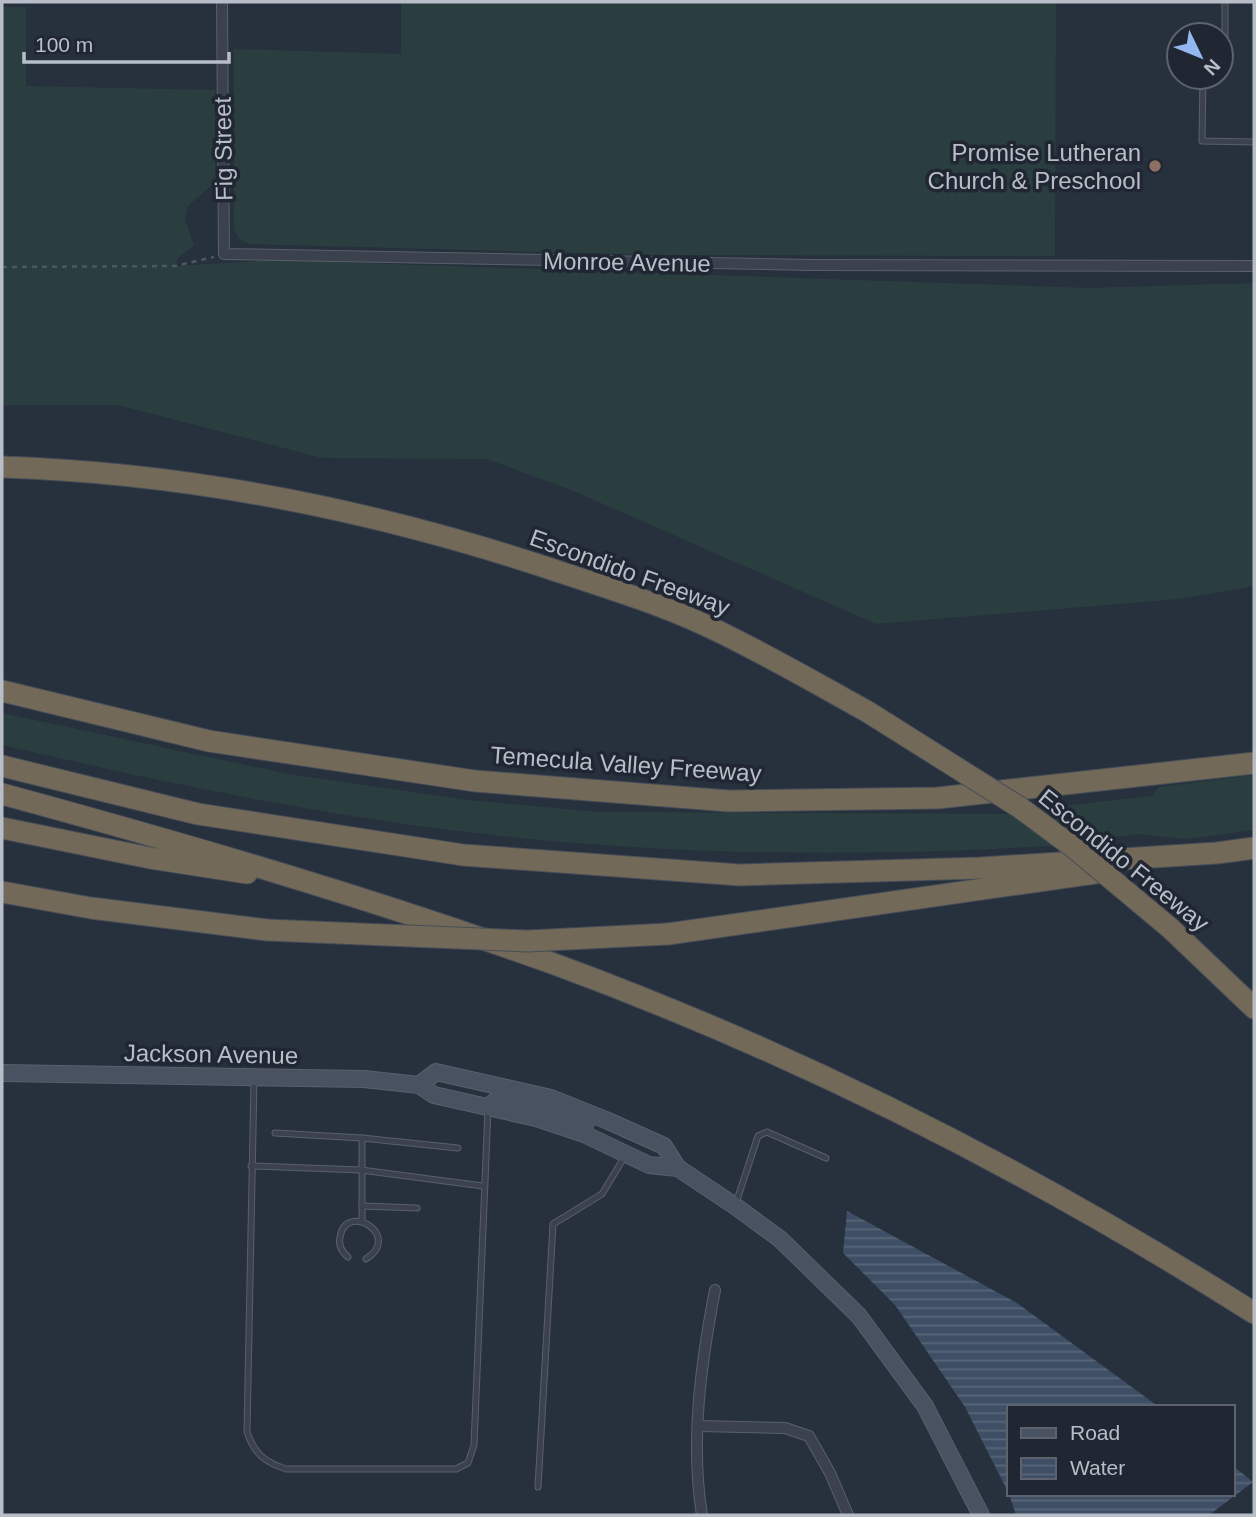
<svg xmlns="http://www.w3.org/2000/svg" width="1256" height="1517" viewBox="0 0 1256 1517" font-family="Helvetica,sans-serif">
	<defs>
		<pattern id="water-rules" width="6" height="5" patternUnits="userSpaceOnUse" patternTransform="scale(1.75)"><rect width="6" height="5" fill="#3e4e64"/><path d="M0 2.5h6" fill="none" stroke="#586679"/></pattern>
	</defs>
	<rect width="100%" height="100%" fill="#27303d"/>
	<g fill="#2a3e3f">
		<path d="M401 2H1056L1055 256 652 255 249 244 239 239 234 230V49L401 54Z"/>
		<path d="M2 7H26V86L215 90V182L188 206 185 219 194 245 177 259 176 266 274 260 1089 288 1254 283V586L1179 599 876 624 576 492 487 459 322 458 118 405H2Z"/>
		<path d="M2 713 288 774 468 800 599 812 1020 814 1064 845C849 859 633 855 419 826 279 807 140 777 2 745Z"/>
		<path d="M1254 775V830L1187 839 1137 834 1076 842 1027 810 1152 796 1159 787Z"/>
	</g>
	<g fill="url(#water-rules)">
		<path d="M847 1211 1017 1303 1159 1407H1009V1494L965 1407 895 1305 843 1253Z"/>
		<path d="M1233 1466 1253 1482 1209 1515H1016L1009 1494H1233Z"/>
	</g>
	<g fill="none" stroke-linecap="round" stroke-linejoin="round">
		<g stroke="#59606b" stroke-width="7">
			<g id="service">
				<path d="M1221 51 1225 40V2"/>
				<path d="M1203 77 1202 141 1254 142"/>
				<path d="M254 1080 247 1432C254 1453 264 1462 286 1469H456L468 1463 474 1445 488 1109"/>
				<path d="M275 1133 362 1138"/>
				<path d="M251 1166 361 1170 483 1186"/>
				<path d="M736 1203 758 1136 767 1132 826 1158"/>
				<path d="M362 1206 417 1208"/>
				<path d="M362 1221V1138L458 1148"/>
				<path d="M348 1257C342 1252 338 1246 340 1237 346 1201 403 1235 366 1259"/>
				<path d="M538 1487 553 1224 602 1194 625 1156"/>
			</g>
		</g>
		<g stroke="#59606b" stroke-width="12">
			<g id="minor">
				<path d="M222 2 224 254 812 265 1254 266"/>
				<path d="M699 1426 785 1428 809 1436 830 1473 848 1515"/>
				<path d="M702 1515C690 1441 701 1363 715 1290"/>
			</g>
		</g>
		<g stroke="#59606b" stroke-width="18">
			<g id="secondary">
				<path d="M2 1073 364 1079 419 1085 434 1095 536 1118 584 1134 649 1165 678 1168 735 1206 780 1239 859 1316 925 1406 981 1515"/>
				<path d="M419 1085 436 1072 551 1098 606 1120 664 1146 678 1168"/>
				<path d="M489 1106 499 1098 511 1099 586 1123"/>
			</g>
		</g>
		<g stroke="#464d58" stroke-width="23">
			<g id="motorway">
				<path d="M2 467C189 473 373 510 551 569 602 586 655 602 705 625 761 651 814 682 868 712"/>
				<path d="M2 691 209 741 475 781 729 801 938 798 1254 763"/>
				<path d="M2 766 198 814 463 855 740 875 980 868 1217 853 1254 848"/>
				<path d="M2 794C189 845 375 899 557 965 801 1055 1035 1174 1254 1313"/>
				<path d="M2 828 150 858 247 873"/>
				<path d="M2 892 91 908 267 930"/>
				<path d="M1170 928 1254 1008"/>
				<path d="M668 934 1102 872"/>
			</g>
		</g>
		<path stroke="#495b5d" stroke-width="2.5" stroke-dasharray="5 5" stroke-linecap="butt" d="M2 267 175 266 214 257"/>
		<use href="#service" stroke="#3b424d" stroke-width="5"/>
		<use href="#minor" stroke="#3b424d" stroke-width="10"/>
		<use href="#secondary" stroke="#495260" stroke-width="16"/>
		<use href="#motorway" stroke="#736959" stroke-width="21"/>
		<g stroke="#464d58" stroke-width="23" stroke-linecap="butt">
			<g id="motorway-bridge">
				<path d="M868 712 1019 807 1073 847 1170 928"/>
				<path d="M267 930 528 941 668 934"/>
			</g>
		</g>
		<use href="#motorway-bridge" stroke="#736959" stroke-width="21"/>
	</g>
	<circle fill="#8d6e63" stroke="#202733" stroke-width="2.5" cx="1155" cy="166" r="7"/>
	<g text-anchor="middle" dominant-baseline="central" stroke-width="7" stroke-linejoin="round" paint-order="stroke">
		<g font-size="24" fill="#b7bec8" stroke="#202733">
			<text transform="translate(223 149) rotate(-91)">Fig Street</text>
			<text transform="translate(627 262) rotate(1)">Monroe Avenue</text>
			<text transform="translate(630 572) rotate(20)">Escondido Freeway</text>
			<text transform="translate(626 764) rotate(4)">Temecula Valley Freeway</text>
			<text transform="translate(1124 860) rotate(39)">Escondido Freeway</text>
			<text transform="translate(211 1054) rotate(1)">Jackson Avenue</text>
		</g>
		<g font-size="24" fill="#b7bec8" stroke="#202733" text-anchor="end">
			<text x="1141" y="152">Promise Lutheran<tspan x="1141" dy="28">Church &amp; Preschool</tspan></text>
		</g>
	</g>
	<rect width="1256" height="1517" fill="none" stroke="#b7bec8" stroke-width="7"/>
	<rect x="1007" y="1405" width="228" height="91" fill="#202733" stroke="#5c636f" stroke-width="2"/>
	<rect x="1021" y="1428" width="35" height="10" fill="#495260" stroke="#5c636f" stroke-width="2"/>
	<text x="1070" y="1440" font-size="21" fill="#b7bec8">Road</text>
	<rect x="1021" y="1458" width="35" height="21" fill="url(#water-rules)" stroke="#5c636f" stroke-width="2"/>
	<text x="1070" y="1475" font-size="21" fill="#b7bec8">Water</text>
	<g transform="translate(1200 56) rotate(133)"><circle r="33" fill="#202733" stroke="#5c636f" stroke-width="2"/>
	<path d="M0-5L12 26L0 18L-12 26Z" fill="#95b7ef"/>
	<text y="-10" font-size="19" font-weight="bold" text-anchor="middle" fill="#b7bec8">N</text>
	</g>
	<path d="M24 52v10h205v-10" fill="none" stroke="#b7bec8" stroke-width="3.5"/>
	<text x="35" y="52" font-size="21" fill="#b7bec8" stroke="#202733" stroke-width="5" paint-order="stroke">100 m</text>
</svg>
